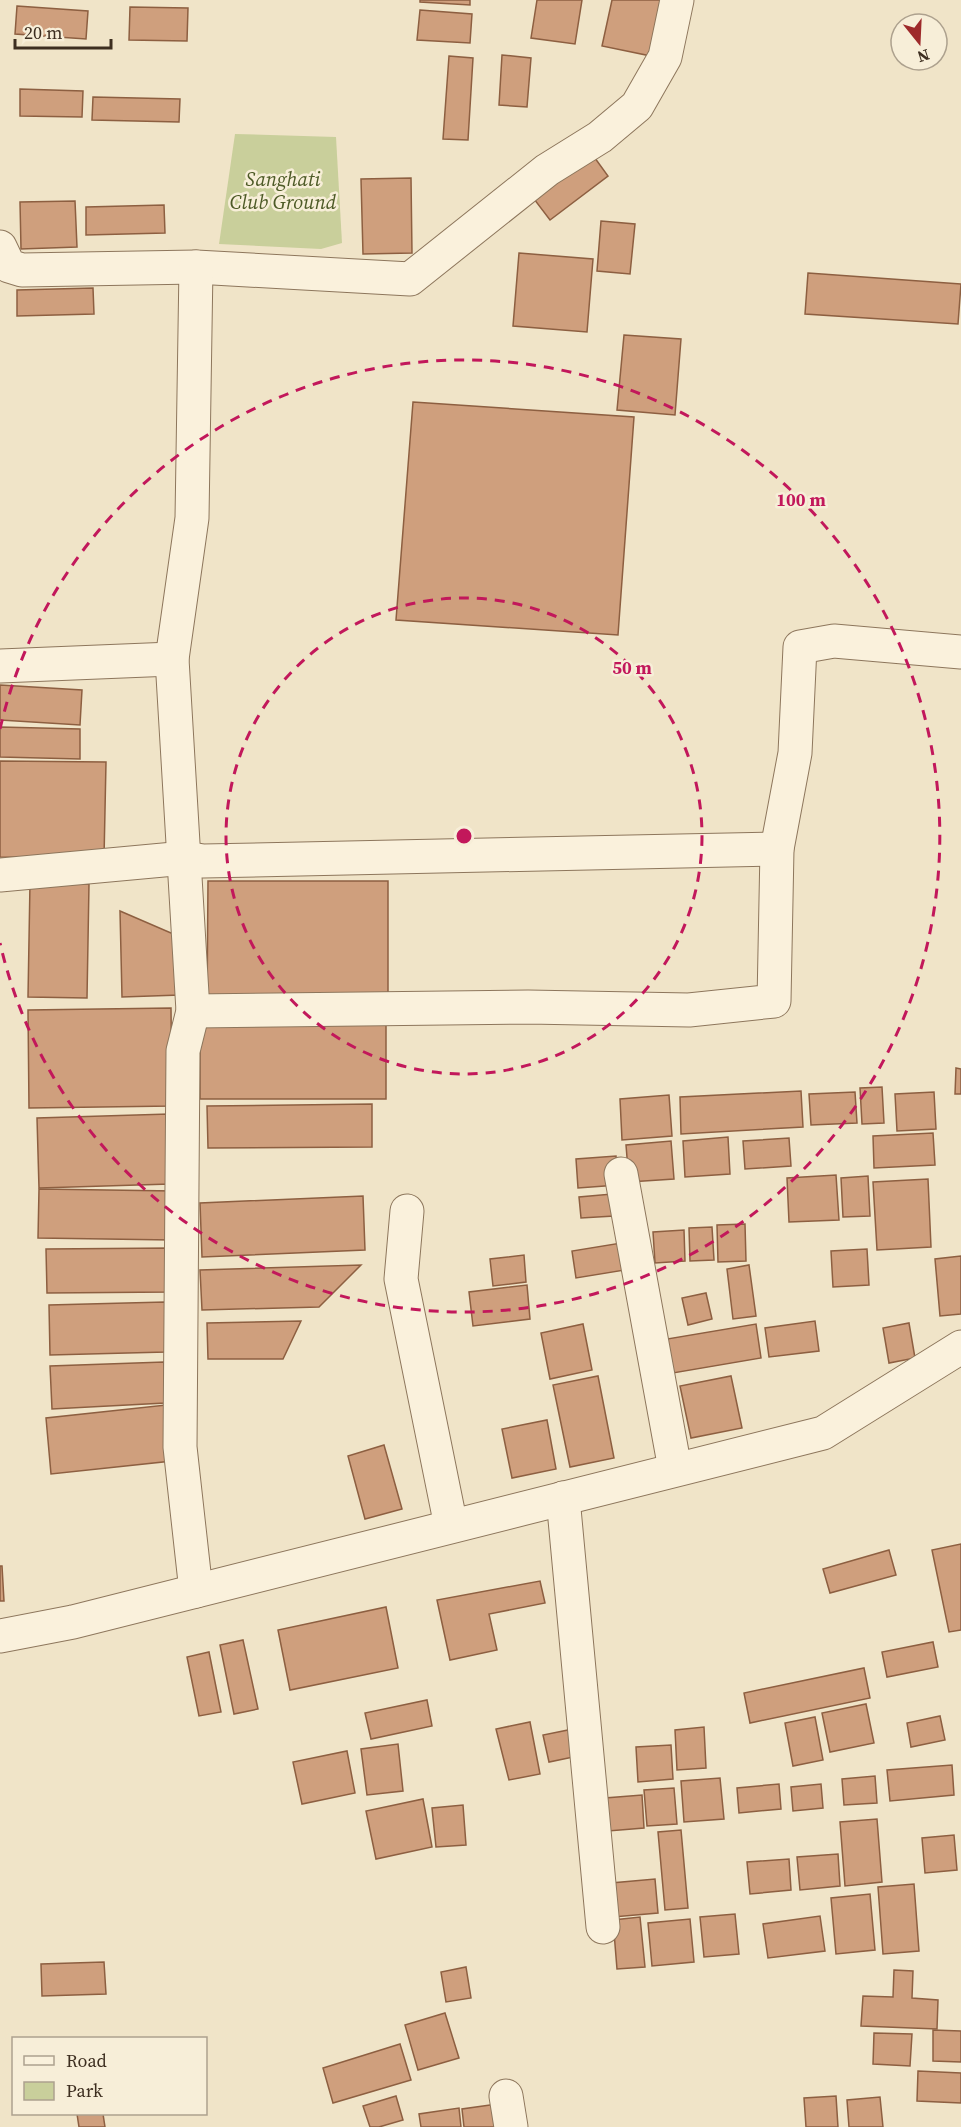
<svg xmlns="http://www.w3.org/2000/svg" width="961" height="2127" viewBox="0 0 961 2127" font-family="'Source Serif 4',serif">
	<rect width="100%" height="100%" fill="#f0e4c8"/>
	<path fill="#c9cf9b" d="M235 134 336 137 342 243 321 249 219 244Z"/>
	<g fill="#cf9f7d" stroke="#8d5f41" stroke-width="1.5">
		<path d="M420 0H470V5L420 2Z"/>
		<path d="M537 0H582L575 44 531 38Z"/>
		<path d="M612 0H663L651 56 602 46Z"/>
		<path d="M17 6 88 11 86 39 15 34Z"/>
		<path d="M130 7 188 8 187 41 129 40Z"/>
		<path d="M420 10 472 14 470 43 417 40Z"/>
		<path d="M502 55 531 58 527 107 499 105Z"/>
		<path d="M449 56 473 58 468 140 443 139Z"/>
		<path d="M20 89 83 91 82 117 20 116Z"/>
		<path d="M93 97 180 99 179 122 92 120Z"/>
		<path d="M592 154 608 176 550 220 534 199Z"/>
		<path d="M411 178 412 253 363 254 361 179Z"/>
		<path d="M75 201 77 247 21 249 20 202Z"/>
		<path d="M164 205 165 233 86 235V207Z"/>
		<path d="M601 221 635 224 630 274 597 271Z"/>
		<path d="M519 253 593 259 587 332 513 326Z"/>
		<path d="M808 273 961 284 958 324 805 314Z"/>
		<path d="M93 288 94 314 17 316V290Z"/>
		<path d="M624 335 681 339 675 415 617 410Z"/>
		<path d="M413 402 634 417 618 635 396 620Z"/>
		<path d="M0 685 82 690 80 725 0 720Z"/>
		<path d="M0 727 80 729V759L0 757Z"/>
		<path d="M0 761 106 762 104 858 0 857Z"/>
		<path d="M208 881H388V1006L207 1007Z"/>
		<path d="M30 883 89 884 87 998 28 997Z"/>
		<path d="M120 911 178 936 180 995 122 997Z"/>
		<path d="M171 1008 172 1106 29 1108 28 1010Z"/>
		<rect x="200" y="1023" width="186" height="76"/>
		<path d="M956 1068 961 1069V1094H955Z"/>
		<path d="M882 1087 884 1123 862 1124 860 1088Z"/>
		<path d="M801 1091 803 1127 681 1134 680 1097Z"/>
		<path d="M855 1092 857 1123 811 1125 809 1094Z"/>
		<path d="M934 1092 936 1129 897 1131 895 1094Z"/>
		<path d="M669 1095 672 1136 622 1140 620 1099Z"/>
		<path d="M372 1104V1147L208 1148 207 1106Z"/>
		<path d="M169 1114 170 1184 39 1188 37 1118Z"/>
		<path d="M933 1133 935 1165 874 1168 873 1136Z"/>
		<path d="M728 1137 730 1174 685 1177 683 1141Z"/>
		<path d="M789 1138 791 1166 745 1169 743 1141Z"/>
		<path d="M671 1141 674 1179 629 1182 626 1145Z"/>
		<path d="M616 1156 618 1185 578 1188 576 1159Z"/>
		<path d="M836 1175 839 1220 789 1222 787 1178Z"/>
		<path d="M868 1176 870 1216 843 1217 841 1178Z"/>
		<path d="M928 1179 931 1247 877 1250 873 1182Z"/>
		<path d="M39 1189 174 1191 172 1240 38 1238Z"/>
		<path d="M612 1194 614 1216 581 1218 579 1197Z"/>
		<path d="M363 1196 365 1250 202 1257 200 1203Z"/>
		<path d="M745 1224 746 1261 718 1262 717 1225Z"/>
		<path d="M712 1227 714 1260 690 1261 689 1228Z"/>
		<path d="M684 1230 685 1261 655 1263 653 1232Z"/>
		<path d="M621 1243 625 1270 576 1278 572 1251Z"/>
		<path d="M171 1248V1292L47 1293 46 1249Z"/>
		<path d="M867 1249 869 1285 833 1287 831 1251Z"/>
		<path d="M524 1255 526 1282 493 1286 490 1259Z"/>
		<path d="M961 1256V1314L940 1316 935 1259Z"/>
		<path d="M361 1265 319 1307 202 1310 200 1270Z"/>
		<path d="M749 1265 756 1316 733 1319 727 1269Z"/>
		<path d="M527 1285 530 1319 473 1326 469 1292Z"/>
		<path d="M706 1293 712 1319 688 1325 682 1298Z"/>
		<path d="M165 1302 166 1352 50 1355 49 1305Z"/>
		<path d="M301 1321 283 1359H208L207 1323Z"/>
		<path d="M815 1321 819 1351 769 1357 765 1328Z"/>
		<path d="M909 1323 915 1358 889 1363 883 1328Z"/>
		<path d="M583 1324 592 1370 550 1379 541 1333Z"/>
		<path d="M756 1324 761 1358 673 1373 667 1339Z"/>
		<path d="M164 1362 165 1403 52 1409 50 1366Z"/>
		<path d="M598 1376 614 1458 570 1467 553 1385Z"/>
		<path d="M731 1376 742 1428 691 1438 680 1386Z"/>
		<path d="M166 1405 172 1461 51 1474 46 1418Z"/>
		<path d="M547 1420 556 1469 512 1478 502 1429Z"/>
		<path d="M384 1445 402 1509 365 1519 348 1456Z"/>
		<path d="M961 1544V1630L949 1632 932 1550Z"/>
		<path d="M889 1550 896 1575 830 1593 823 1569Z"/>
		<path d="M0 1566H2L4 1601H0Z"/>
		<path d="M540 1581 545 1603 489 1614 497 1650 450 1660 437 1600Z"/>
		<path d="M386 1607 398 1668 290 1690 278 1630Z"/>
		<path d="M243 1640 258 1709 234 1714 220 1645Z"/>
		<path d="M933 1642 938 1667 887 1677 882 1652Z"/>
		<path d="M209 1652 221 1712 199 1716 187 1657Z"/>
		<path d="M864 1668 870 1698 750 1723 744 1693Z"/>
		<path d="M427 1700 432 1726 371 1739 365 1713Z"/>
		<path d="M866 1704 874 1743 830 1752 822 1713Z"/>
		<path d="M940 1716 945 1740 911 1747 907 1723Z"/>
		<path d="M815 1717 823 1760 793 1766 785 1723Z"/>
		<path d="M530 1722 540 1774 509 1780 496 1729Z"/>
		<path d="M704 1727 706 1768 677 1770 675 1730Z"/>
		<path d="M578 1728 583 1755 549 1762 543 1735Z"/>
		<path d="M398 1744 403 1791 367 1795 361 1749Z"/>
		<path d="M671 1745 673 1779 638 1782 636 1747Z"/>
		<path d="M347 1751 355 1793 302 1804 293 1762Z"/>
		<path d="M952 1765 954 1795 890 1801 887 1770Z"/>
		<path d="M875 1776 877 1803 844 1805 842 1779Z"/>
		<path d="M720 1778 724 1819 684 1822 681 1781Z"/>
		<path d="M779 1784 781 1809 739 1813 737 1788Z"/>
		<path d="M821 1784 823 1808 793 1811 791 1787Z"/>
		<path d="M674 1788 677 1824 647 1826 644 1790Z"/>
		<path d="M642 1795 644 1828 608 1831 605 1798Z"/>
		<path d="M423 1799 432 1847 376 1859 366 1811Z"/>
		<path d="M463 1805 466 1845 436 1847 432 1808Z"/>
		<path d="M877 1819 882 1882 845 1886 840 1822Z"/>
		<path d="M681 1830 688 1908 665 1910 658 1832Z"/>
		<path d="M954 1835 957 1870 925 1873 922 1838Z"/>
		<path d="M838 1854 840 1886 800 1890 797 1857Z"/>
		<path d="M789 1859 791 1890 750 1894 747 1862Z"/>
		<path d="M655 1879 658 1913 613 1917 611 1883Z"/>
		<path d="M914 1884 919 1951 883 1954 878 1887Z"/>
		<path d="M870 1894 875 1950 836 1954 831 1898Z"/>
		<path d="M735 1914 739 1954 704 1957 700 1917Z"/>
		<path d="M820 1916 825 1951 768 1958 763 1924Z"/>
		<path d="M640 1917 645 1967 617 1969 613 1920Z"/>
		<path d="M690 1919 694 1962 652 1966 648 1923Z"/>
		<path d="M104 1962 106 1994 42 1996 41 1964Z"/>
		<path d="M466 1967 471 1998 446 2002 441 1972Z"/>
		<path d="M894 1970 913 1971 912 1998 938 2000 937 2029 861 2026 863 1996 893 1997Z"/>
		<path d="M445 2013 459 2058 418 2070 405 2025Z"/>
		<path d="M933 2030 961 2031V2062L933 2061Z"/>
		<path d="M874 2033 912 2034 910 2066 873 2064Z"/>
		<path d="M400 2044 411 2080 333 2103 323 2068Z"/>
		<path d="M918 2071 961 2073V2103L917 2101Z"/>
		<path d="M396 2096 403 2120 379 2127H370L363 2106Z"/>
		<path d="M836 2096 838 2127H806L804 2098Z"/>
		<path d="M880 2097 883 2127H849L847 2100Z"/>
		<path d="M504 2103 507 2127H464L462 2109Z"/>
		<path d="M459 2108 461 2127H421L419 2114Z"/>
		<path d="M77 2114H103L105 2127H79Z"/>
	</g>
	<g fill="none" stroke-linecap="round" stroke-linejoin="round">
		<g stroke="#8d765c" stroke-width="35">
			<g id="minor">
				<path d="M0 247 9 266 22 270 196 267 410 279 547 170 600 137 637 106 665 57 677 0"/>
				<path d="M0 666 172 659"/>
				<path d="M0 875 185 858 203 861 777 849"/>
				<path d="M193 1011 528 1007 689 1010 774 1001 777 849 795 753 800 647 834 641 961 652"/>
				<path d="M621 1174 675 1469"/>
				<path d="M407 1211 401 1279 451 1526"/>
				<path d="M563 1498 603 1927"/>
				<path d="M196 1591 180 1447 183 1051 193 1011 172 659 192 518 196 267"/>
				<path d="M0 1636 73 1622 823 1433 961 1347"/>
				<path d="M506 2096 511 2127"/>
			</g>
		</g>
		<use href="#minor" stroke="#faf1dc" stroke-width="33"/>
	</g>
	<g fill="none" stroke="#c2185b" stroke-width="3" stroke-dasharray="10 8">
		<circle cx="464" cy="836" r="238"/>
		<path d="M0 729A476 476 0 1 1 0 943"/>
	</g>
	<g text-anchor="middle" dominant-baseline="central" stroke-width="5" stroke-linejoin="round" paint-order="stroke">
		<g font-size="20" font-style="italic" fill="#4d5a26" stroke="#f7eed8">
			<text x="283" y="179">Sanghati<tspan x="283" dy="23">Club Ground</tspan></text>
		</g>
	</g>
	<circle cx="464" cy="836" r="9" fill="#c2185b" stroke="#f7eed8" stroke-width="3"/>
	<g font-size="18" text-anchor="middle" font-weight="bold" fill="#c2185b" stroke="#f7eed8" stroke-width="5" stroke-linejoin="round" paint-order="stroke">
		<text x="801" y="506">100 m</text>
		<text x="632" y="674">50 m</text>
	</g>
	<rect x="12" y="2037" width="195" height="78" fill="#f7eed8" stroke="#ada18e" stroke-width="1.5"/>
	<rect x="24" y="2056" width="30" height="9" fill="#faf1dc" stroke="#ada18e" stroke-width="1.5"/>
	<text x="66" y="2067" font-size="18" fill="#3d2e20">Road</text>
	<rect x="24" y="2082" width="30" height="18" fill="#c9cf9b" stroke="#ada18e" stroke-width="1.5"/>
	<text x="66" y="2097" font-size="18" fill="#3d2e20">Park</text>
	<g transform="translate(919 42) rotate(162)"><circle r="28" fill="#f7eed8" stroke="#ada18e" stroke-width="1.5"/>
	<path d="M0-4.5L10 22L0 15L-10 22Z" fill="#9e2a2b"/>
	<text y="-9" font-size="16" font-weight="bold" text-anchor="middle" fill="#3d2e20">N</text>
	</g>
	<path d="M15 39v9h96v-9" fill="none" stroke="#3d2e20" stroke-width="3"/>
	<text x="24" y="39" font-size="18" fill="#3d2e20" stroke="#f7eed8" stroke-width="4.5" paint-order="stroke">20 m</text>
</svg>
